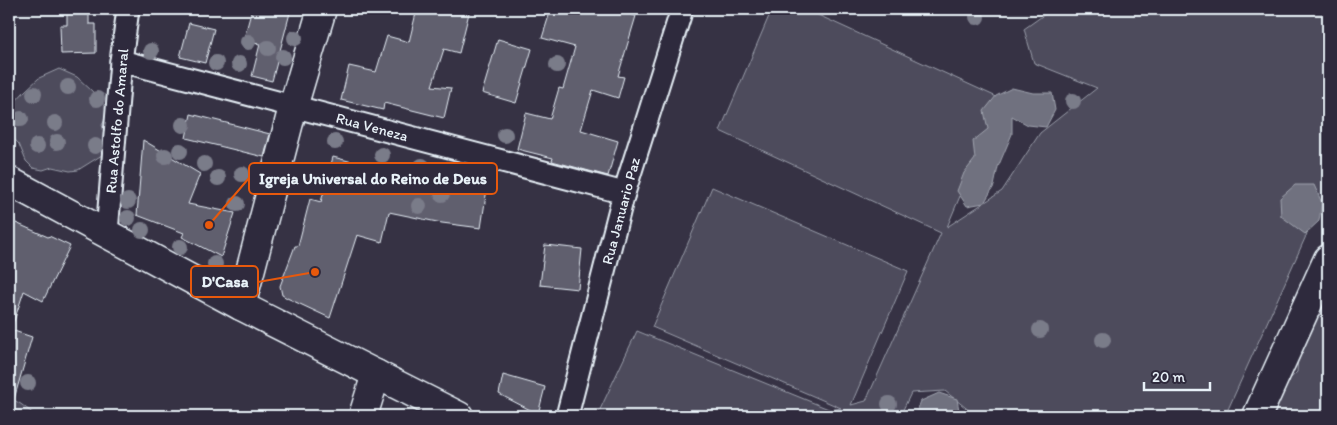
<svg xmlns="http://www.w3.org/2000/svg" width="1337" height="425" viewBox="0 0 1337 425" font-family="Itim,sans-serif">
	<rect width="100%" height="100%" fill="#363244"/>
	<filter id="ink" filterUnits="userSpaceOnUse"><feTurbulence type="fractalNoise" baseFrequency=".02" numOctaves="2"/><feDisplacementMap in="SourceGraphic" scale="10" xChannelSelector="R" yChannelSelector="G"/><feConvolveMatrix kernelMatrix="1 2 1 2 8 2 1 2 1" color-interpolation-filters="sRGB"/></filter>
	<g filter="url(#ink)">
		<g fill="#4d4b5c" stroke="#9a9eaa">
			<path d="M772 9H805L1001 99 947 227 1002 191 1040 133 1097 88 1034 63 1024 29 1052 9 1087 14 1089 9H1328V187L1225 416H976L945 391 911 393 900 416H597L637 331 831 410 841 408 652 327 712 187 908 271 851 405 866 401 941 233 720 131Z"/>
			<path d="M59 69 77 77 92 91 97 99 105 105 108 114 102 125 106 138 102 155 78 170 70 171 52 167 43 170 33 168 26 161 19 144 9 134V110L12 105 25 91 39 78Z"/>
			<path d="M1328 243V416H1269V399L1297 372 1299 336 1307 319 1323 308V253Z"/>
			<path d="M9 398C20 402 27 409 36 416H9Z"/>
		</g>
		<g fill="#70717f" stroke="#a0a4af">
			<path d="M1012 88 1033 93H1052L1055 110 1046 127 1028 125 1012 116V134L998 167 994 186 984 203 967 206 957 191 964 173 975 159 973 141 988 129 984 111 996 96Z"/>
			<path d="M1295 185H1314L1322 203 1319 221 1305 234 1281 216 1280 198Z"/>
			<path d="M939 393 957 399 960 416H915L921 401Z"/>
		</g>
		<g fill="#605e6e" stroke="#e8f1f8">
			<path d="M67 9H89V24H96V53L61 54 60 25H67Z"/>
			<path d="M252 9H291L272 81 252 76 260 44 243 42Z"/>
			<path d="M417 9H470L459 53 444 49 432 86 451 88 444 118 384 103 383 110 341 100 349 66 376 72 387 36 409 42Z"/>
			<path d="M551 9H610L636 16 618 76 624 77 618 98 593 90 581 130 618 141 608 176 552 161 553 158 517 149 526 113 550 119 559 88 563 89 575 47 542 38Z"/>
			<path d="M189 23 214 29 205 63 180 57Z"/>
			<path d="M498 39 532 49 516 103 482 93Z"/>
			<path d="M191 114 270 134 264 157 186 138Z"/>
			<path d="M143 140 200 174 188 204 235 213 221 257 182 237 184 233 137 215Z"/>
			<path d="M333 157 416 178 417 175 446 181 447 176 488 182 481 228 442 223 389 212 382 242 357 235 330 318 287 298 282 295 280 286 295 246H298L310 199 321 202Z"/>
			<path d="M9 220 48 237 49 236 70 246 43 301 24 291 12 327H9Z"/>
			<path d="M545 245 582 249 578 289 540 285Z"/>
			<path d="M14 331 32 337 14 399 9 398V350Z"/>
			<path d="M503 375 545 387 538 414 499 394Z"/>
		</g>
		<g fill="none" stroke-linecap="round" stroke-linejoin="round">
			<g stroke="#e8f1f8" stroke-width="25">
				<g id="minor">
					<path d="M121 61 624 193"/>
					<path d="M107 233 121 61 128 9"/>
					<path d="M567 416 624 193 682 9"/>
				</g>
			</g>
			<g stroke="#e8f1f8" stroke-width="31">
				<path id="tertiary" d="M241 306 293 107 322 9"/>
			</g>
			<g stroke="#e8f1f8" stroke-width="31">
				<g id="secondary">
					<path d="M9 181 241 306 459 416"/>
					<path d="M363 416 376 374"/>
					<path d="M1257 416 1328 259"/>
				</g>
			</g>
			<use href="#minor" stroke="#2f2a3d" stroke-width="21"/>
			<use href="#tertiary" stroke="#2f2a3d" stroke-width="28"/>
			<use href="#secondary" stroke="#2f2a3d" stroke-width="28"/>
		</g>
		<g fill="#7a7b89">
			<circle cx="977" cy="17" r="8"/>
			<circle cx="295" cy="38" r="8"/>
			<circle cx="248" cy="42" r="8"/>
			<circle cx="268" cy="48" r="8"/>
			<circle cx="151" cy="51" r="8"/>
			<circle cx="283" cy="57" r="8"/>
			<circle cx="216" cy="63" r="8"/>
			<circle cx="239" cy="64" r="8"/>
			<circle cx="557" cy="65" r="8"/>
			<circle cx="68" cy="87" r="8"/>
			<circle cx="34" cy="94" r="8"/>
			<circle cx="97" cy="99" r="8"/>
			<circle cx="1073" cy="101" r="8"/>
			<circle cx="21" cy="119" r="8"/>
			<circle cx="55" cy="123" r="8"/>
			<circle cx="183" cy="125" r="8"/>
			<circle cx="505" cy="135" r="8"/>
			<circle cx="57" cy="142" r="8"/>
			<circle cx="335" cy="142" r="8"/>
			<circle cx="37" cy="146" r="8"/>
			<circle cx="95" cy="146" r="8"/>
			<circle cx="180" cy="151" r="8"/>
			<circle cx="382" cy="155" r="8"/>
			<circle cx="165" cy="156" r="8"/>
			<circle cx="204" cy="164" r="8"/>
			<circle cx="422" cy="166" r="8"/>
			<circle cx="242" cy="174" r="8"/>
			<circle cx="218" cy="178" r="8"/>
			<circle cx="442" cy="194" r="8"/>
			<circle cx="128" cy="201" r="8"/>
			<circle cx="237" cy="204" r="8"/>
			<circle cx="419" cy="206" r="8"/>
			<circle cx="128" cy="218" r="8"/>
			<circle cx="142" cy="230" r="8"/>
			<circle cx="180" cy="247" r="8"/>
			<circle cx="215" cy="264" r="8"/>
			<circle cx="1040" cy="330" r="8"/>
			<circle cx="1103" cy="340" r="8"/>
			<circle cx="28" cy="383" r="8"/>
			<circle cx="889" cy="404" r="8"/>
		</g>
	</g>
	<g text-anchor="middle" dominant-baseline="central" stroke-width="5" stroke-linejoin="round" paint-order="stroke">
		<g font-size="15" fill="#e8f1f8" stroke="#2f2a3d">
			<text transform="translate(117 121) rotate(-85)">Rua Astolfo do Amaral</text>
			<text transform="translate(372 127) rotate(15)">Rua Veneza</text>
			<text transform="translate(621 211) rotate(-75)">Rua Januario Paz</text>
		</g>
	</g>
	<path fill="none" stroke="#e8590c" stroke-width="2" d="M209 225L249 178M315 272L258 282"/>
	<g fill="#e8590c" stroke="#2f2a3d" stroke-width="2">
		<circle cx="209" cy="225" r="5"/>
		<circle cx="315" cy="272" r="5"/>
	</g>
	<g fill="#2f2a3d" stroke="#e8590c" stroke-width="2">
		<rect x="249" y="163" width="248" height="31" rx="5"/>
		<rect x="191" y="266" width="67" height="31" rx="5"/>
	</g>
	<g font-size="16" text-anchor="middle" font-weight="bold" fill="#e8f1f8">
		<text x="373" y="184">Igreja Universal do Reino de Deus</text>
		<text x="225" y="287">D'Casa</text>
	</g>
	<rect width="1337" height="425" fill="none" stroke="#2f2a3d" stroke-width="30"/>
	<rect x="15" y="15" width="1307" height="395" fill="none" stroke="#e8f1f8" stroke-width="2" filter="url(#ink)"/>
	<path d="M1144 382v8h66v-8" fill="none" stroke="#e8f1f8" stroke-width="2.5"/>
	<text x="1152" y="382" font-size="15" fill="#e8f1f8" stroke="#2f2a3d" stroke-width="4" paint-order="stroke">20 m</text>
</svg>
